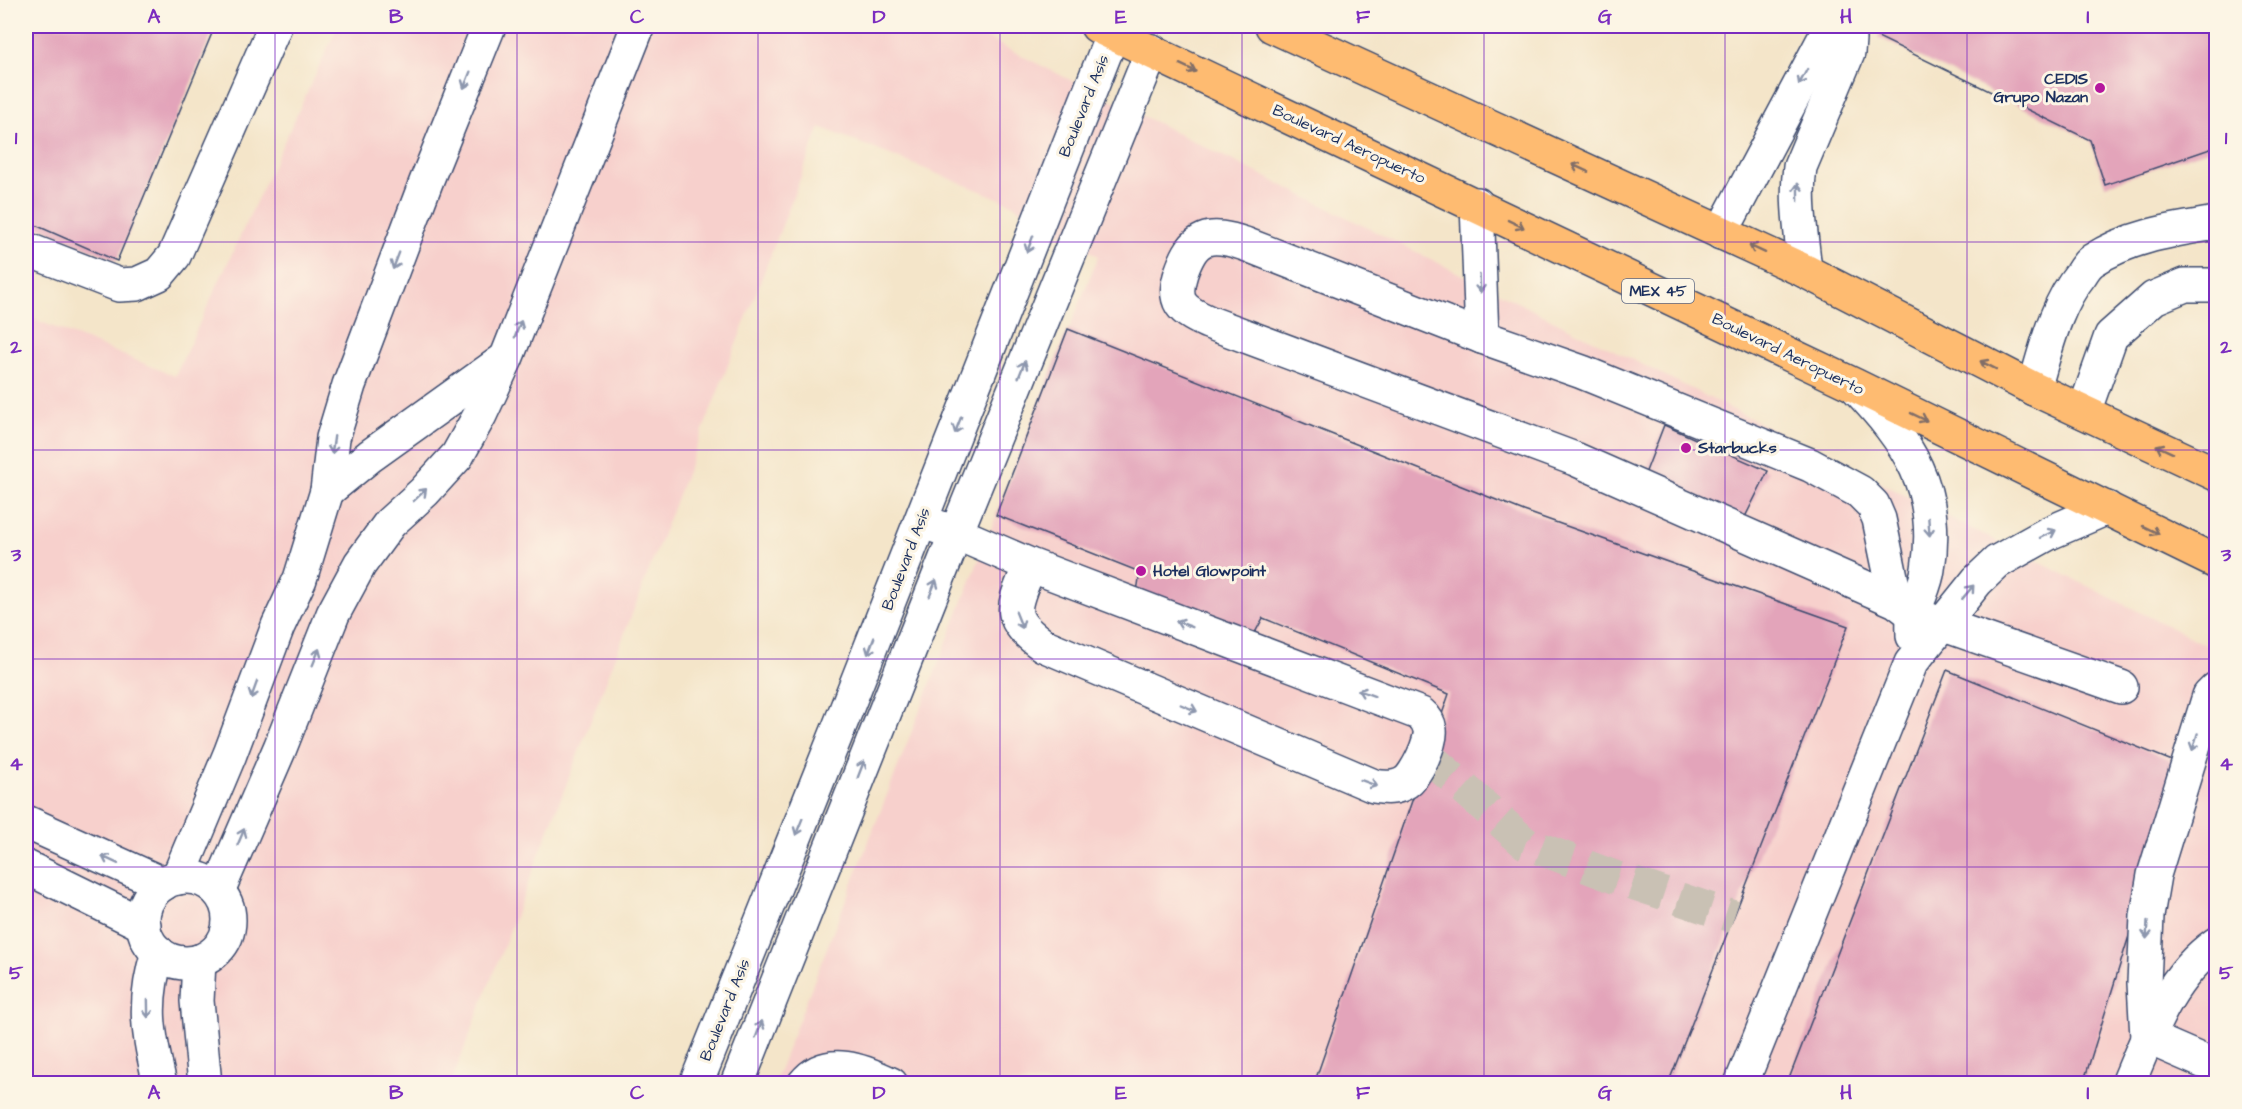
<svg xmlns="http://www.w3.org/2000/svg" width="2242" height="1109" viewBox="0 0 2242 1109" font-family="'Architects Daughter',sans-serif">
	<rect width="100%" height="100%" fill="#fcf5e5"/>
	<filter id="ink" filterUnits="userSpaceOnUse"><feTurbulence type="fractalNoise" baseFrequency=".0167" numOctaves="2"/><feDisplacementMap in="SourceGraphic" scale="12" xChannelSelector="R" yChannelSelector="G"/><feConvolveMatrix kernelMatrix="1 2 1 2 8 2 1 2 1" color-interpolation-filters="sRGB"/></filter>
	<filter id="wash" filterUnits="userSpaceOnUse"><feTurbulence type="fractalNoise" baseFrequency=".008" numOctaves="4" result="noise"/><feDisplacementMap in="SourceGraphic" scale="24" xChannelSelector="R" yChannelSelector="G"/><feGaussianBlur stdDeviation="1.35" result="paint"/><feColorMatrix in="noise" values="0 0 0 0 0 0 0 0 0 0 0 0 0 0 0 0 0 1.4 0 .05"/><feComposite in="paint" operator="in"/></filter>
	<g filter="url(#wash)">
		<rect width="100%" height="100%" fill="#f4e5c9"/>
		<path fill="#f7d0cc" d="M338 26H962L2216 650V1083H774L1098 256 1008 202 820 127 451 1083H26V316L175 376Z"/>
		<g id="blocks">
			<g fill="#e3a4ba">
				<path d="M26 26H215L117 261 26 221Z"/>
				<path d="M1884 26H2216V147L2105 185 2090 140 1878 37Z"/>
				<path d="M1068 329 1524 511 1848 626 1668 1084H1314L1449 694 1263 618 1252 638 1137 592 1140 572 996 515Z"/>
				<path d="M1664 425 1768 471 1745 517 1645 474Z"/>
				<path d="M1947 670 2182 765 2083 1084H1787Z"/>
			</g>
		</g>
	</g>
	<g filter="url(#ink)">
		<use href="#blocks" fill-opacity="0" stroke="#3c4a6e" stroke-width="1.5"/>
		<g fill="none" stroke-linecap="round" stroke-linejoin="round">
			<path stroke="#c9c1b4" stroke-width="33" stroke-dasharray="33 16" stroke-linecap="butt" d="M1428 756 1525 843 1617 878 1734 917"/>
			<g stroke="#3c4a6e" stroke-width="36">
				<g id="minor">
					<path d="M1477 204 1482 337"/>
					<path d="M1721 233 1831 26"/>
					<path d="M26 249 119 285 137 284 159 274 174 256 275 26"/>
					<path d="M1805 271C1802 237 1795 201 1800 167L1848 53 1849 39 1844 26"/>
					<path d="M1855 386C1908 442 1941 488 1928 569 1926 585 1918 598 1914 613 1912 620 1913 629 1913 636"/>
					<path d="M2034 389C2046 349 2055 306 2081 274 2084 269 2088 263 2093 260 2129 236 2175 230 2216 223"/>
					<path d="M2084 412 2111 336 2154 298 2185 285H2216"/>
					<path d="M327 491 370 456 504 360"/>
					<path d="M935 526 956 533 1030 565 1421 714C1426 718 1429 723 1430 730 1432 742 1416 775 1406 782 1396 789 1385 788 1374 786L1043 645C1003 616 1014 606 1030 565"/>
					<path d="M1896 601 1879 519 1873 505 1860 492 1810 465 1582 372 1482 337 1245 244C1209 232 1194 235 1181 273 1178 283 1175 294 1181 304 1187 313 1199 318 1208 322L1575 459 1896 601 1913 614 2121 687"/>
					<path d="M2216 689 2209 696 2154 875 2147 916 2144 983 2147 1037 2216 1067"/>
					<path d="M26 822 163 884"/>
					<path d="M26 867 144 925"/>
					<circle cx="186" cy="920" r="43"/>
					<path d="M178 878 230 754 278 626 300 579 327 491 333 438 349 385 426 182 489 26"/>
					<path d="M218 891 280 748 333 614 360 564 390 523 424 492 457 456 480 415 506 359 638 26"/>
					<path d="M158 952C142 1004 148 1032 160 1084"/>
					<path d="M199 961 197 1001 205 1084"/>
					<path d="M696 1084 846 710 1113 33"/>
					<path d="M737 1084 956 533 1152 51"/>
					<path d="M804 1084C827 1055 864 1071 891 1084"/>
					<path d="M1741 1084 1911 663 1977 581 1997 562 2049 533 2107 508"/>
					<path d="M2128 1084C2150 1032 2169 977 2216 944"/>
				</g>
			</g>
			<g stroke="#3c4a6e" stroke-width="36">
				<g id="highway">
					<path d="M1097 26 1854 385 2216 562"/>
					<path d="M1272 26 1805 271 2034 389 2216 474"/>
				</g>
			</g>
			<use href="#minor" stroke="#fff" stroke-width="33"/>
			<use href="#highway" stroke="#febb71" stroke-width="33"/>
		</g>
		<defs><path id="oneway-shaft" d="M-6 0H5M1.5-3L5.5 0L1.5 3" fill="none" stroke-width="1.6" stroke-linecap="round" stroke-linejoin="round" transform="scale(1.5)"/></defs>
		<g stroke="#816e67">
			<use href="#oneway-shaft" transform="translate(1188 68) rotate(25)"/>
			<use href="#oneway-shaft" transform="translate(1580 168) rotate(-155)"/>
			<use href="#oneway-shaft" transform="translate(1516 224) rotate(26)"/>
			<use href="#oneway-shaft" transform="translate(1757 249) rotate(-155)"/>
			<use href="#oneway-shaft" transform="translate(1988 365) rotate(-153)"/>
			<use href="#oneway-shaft" transform="translate(1919 417) rotate(26)"/>
			<use href="#oneway-shaft" transform="translate(2164 449) rotate(-155)"/>
			<use href="#oneway-shaft" transform="translate(2151 530) rotate(26)"/>
		</g>
		<g stroke="#8d97ae">
			<use href="#oneway-shaft" transform="translate(1803 77) rotate(118)"/>
			<use href="#oneway-shaft" transform="translate(467 80) rotate(112)"/>
			<use href="#oneway-shaft" transform="translate(1798 192) rotate(-91)"/>
			<use href="#oneway-shaft" transform="translate(1030 244) rotate(111)"/>
			<use href="#oneway-shaft" transform="translate(396 261) rotate(111)"/>
			<use href="#oneway-shaft" transform="translate(1480 284) rotate(88)"/>
			<use href="#oneway-shaft" transform="translate(518 329) rotate(-69)"/>
			<use href="#oneway-shaft" transform="translate(1022 369) rotate(-68)"/>
			<use href="#oneway-shaft" transform="translate(958 425) rotate(111)"/>
			<use href="#oneway-shaft" transform="translate(333 445) rotate(98)"/>
			<use href="#oneway-shaft" transform="translate(420 495) rotate(-44)"/>
			<use href="#oneway-shaft" transform="translate(1929 527) rotate(86)"/>
			<use href="#oneway-shaft" transform="translate(2048 534) rotate(-26)"/>
			<use href="#oneway-shaft" transform="translate(933 588) rotate(-68)"/>
			<use href="#oneway-shaft" transform="translate(1968 592) rotate(-50)"/>
			<use href="#oneway-shaft" transform="translate(1019 620) rotate(68)"/>
			<use href="#oneway-shaft" transform="translate(1184 624) rotate(-159)"/>
			<use href="#oneway-shaft" transform="translate(871 646) rotate(111)"/>
			<use href="#oneway-shaft" transform="translate(316 657) rotate(-68)"/>
			<use href="#oneway-shaft" transform="translate(254 690) rotate(110)"/>
			<use href="#oneway-shaft" transform="translate(1366 693) rotate(-159)"/>
			<use href="#oneway-shaft" transform="translate(1189 708) rotate(23)"/>
			<use href="#oneway-shaft" transform="translate(2195 742) rotate(107)"/>
			<use href="#oneway-shaft" transform="translate(861 769) rotate(-69)"/>
			<use href="#oneway-shaft" transform="translate(1369 783) rotate(20)"/>
			<use href="#oneway-shaft" transform="translate(799 827) rotate(112)"/>
			<use href="#oneway-shaft" transform="translate(241 837) rotate(-67)"/>
			<use href="#oneway-shaft" transform="translate(110 860) rotate(-155)"/>
			<use href="#oneway-shaft" transform="translate(2147 930) rotate(93)"/>
			<use href="#oneway-shaft" transform="translate(148 1009) rotate(89)"/>
			<use href="#oneway-shaft" transform="translate(759 1029) rotate(-69)"/>
		</g>
	</g>
	<path fill="none" stroke="#7b2cbf" stroke-width="1.5" stroke-opacity="0.55" d="M275 26V1084M517 26V1084M758 26V1084M1000 26V1084M1242 26V1084M1484 26V1084M1725 26V1084M1967 26V1084M26 242H2216M26 450H2216M26 659H2216M26 867H2216"/>
	<g fill="#b5179e" stroke="#fcf5e5" stroke-width="2">
		<circle cx="2100" cy="88" r="6"/>
		<circle cx="1686" cy="448" r="6"/>
		<circle cx="1141" cy="571" r="6"/>
	</g>
	<g text-anchor="middle" dominant-baseline="central" stroke-width="6" stroke-linejoin="round" paint-order="stroke">
		<rect fill="#fcf5e5" stroke="#5e6a86" stroke-width="1.5" x="1622" y="279" width="72" height="24" rx="4.5"/>
		<g font-size="15" font-weight="bold" fill="#1b2f5e">
			<text x="1658" y="291">MEX 45</text>
		</g>
		<g font-size="16" font-weight="bold" fill="#1b2f5e" stroke="#fcf5e5" text-anchor="start">
			<text x="2088" y="79" text-anchor="end">CEDIS<tspan x="2088" dy="18">Grupo Nazan</tspan></text>
			<text x="1698" y="448">Starbucks</text>
			<text x="1153" y="571">Hotel Glowpoint</text>
		</g>
		<g font-size="16" fill="#1b2f5e" stroke="#fcf5e5">
			<text transform="translate(1084 106) rotate(-68)">Boulevard Asís</text>
			<text transform="translate(1349 144) rotate(25)">Boulevard Aeropuerto</text>
			<text transform="translate(1788 354) rotate(26)">Boulevard Aeropuerto</text>
			<text transform="translate(906 559) rotate(-69)">Boulevard Asís</text>
			<text transform="translate(725 1010) rotate(-68)">Boulevard Asís</text>
		</g>
	</g>
	<rect width="2242" height="1109" fill="none" stroke="#fcf5e5" stroke-width="66"/>
	<rect x="33" y="33" width="2176" height="1043" fill="none" stroke="#7b2cbf" stroke-width="2"/>
	<g font-size="20" text-anchor="middle" font-weight="bold" fill="#7b2cbf">
		<text x="154" y="23">A</text>
		<text x="396" y="23">B</text>
		<text x="637" y="23">C</text>
		<text x="879" y="23">D</text>
		<text x="1121" y="23">E</text>
		<text x="1363" y="23">F</text>
		<text x="1605" y="23">G</text>
		<text x="1846" y="23">H</text>
		<text x="2088" y="23">I</text>
		<text x="16" y="144">1</text>
		<text x="2226" y="144">1</text>
		<text x="16" y="353">2</text>
		<text x="2226" y="353">2</text>
		<text x="16" y="561">3</text>
		<text x="2226" y="561">3</text>
		<text x="16" y="770">4</text>
		<text x="2226" y="770">4</text>
		<text x="16" y="979">5</text>
		<text x="2226" y="979">5</text>
		<text x="154" y="1099">A</text>
		<text x="396" y="1099">B</text>
		<text x="637" y="1099">C</text>
		<text x="879" y="1099">D</text>
		<text x="1121" y="1099">E</text>
		<text x="1363" y="1099">F</text>
		<text x="1605" y="1099">G</text>
		<text x="1846" y="1099">H</text>
		<text x="2088" y="1099">I</text>
	</g>
</svg>
